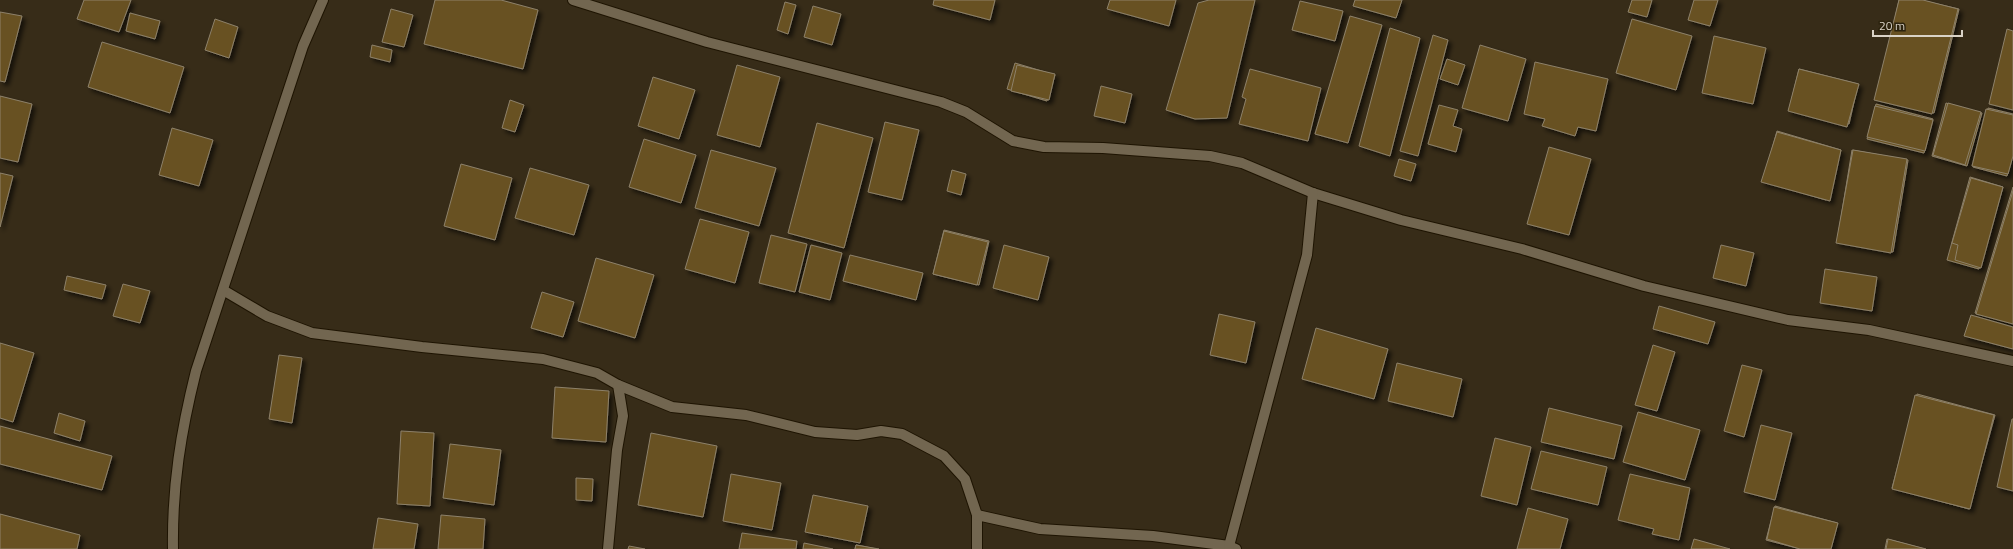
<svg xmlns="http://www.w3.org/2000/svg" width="2013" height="549" viewBox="0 0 2013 549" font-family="'Titillium Web',sans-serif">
	<defs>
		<filter id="shadow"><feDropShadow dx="3.5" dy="3.5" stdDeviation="2" flood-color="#0009"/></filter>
	</defs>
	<rect width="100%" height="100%" fill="#372c18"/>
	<g fill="#685121" stroke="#8d816a" filter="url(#shadow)">
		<path d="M84 0H131L119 32 77 19Z"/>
		<path d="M435 0H501L538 10 523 69 424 44Z"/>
		<path d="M934 0H995L990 20 933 5Z"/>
		<path d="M1110 0H1176L1169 26 1107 9Z"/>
		<path d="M1209 0H1255L1227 118 1195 119 1166 110 1198 3Z"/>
		<path d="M1355 0H1402L1396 18 1353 6Z"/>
		<path d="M1632 0H1652L1647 17 1628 12Z"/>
		<path d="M1694 0H1718L1710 26 1688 20Z"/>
		<path d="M1899 0H1920L1959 9 1934 113 1877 100Z"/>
		<path d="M1899 0H1923L1958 9 1932 114 1874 100Z"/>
		<path d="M1300 1 1343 11 1335 41 1292 30Z"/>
		<path d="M785 2 796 5 788 34 777 30Z"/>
		<path d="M813 6 841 14 832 45 804 37Z"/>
		<path d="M391 9 413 15 404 47 382 42Z"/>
		<path d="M0 12 22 16 5 82 0 81Z"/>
		<path d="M130 13 160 21 155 39 126 31Z"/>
		<path d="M1350 16 1382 25 1348 143 1315 134Z"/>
		<path d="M215 19 238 27 229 58 205 50Z"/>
		<path d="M1632 19 1692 36 1676 90 1616 73Z"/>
		<path d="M1390 28 1420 38 1390 156 1359 146Z"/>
		<path d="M2007 29 2013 31V110L1989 104Z"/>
		<path d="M1433 35 1448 40 1418 156 1400 151Z"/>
		<path d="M1714 36 1766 48 1753 104 1702 93Z"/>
		<path d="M102 42 184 67 170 113 88 87Z"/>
		<path d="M372 45 392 50 390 62 370 57Z"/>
		<path d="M1480 45 1526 59 1508 121 1462 108Z"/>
		<path d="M1447 59 1465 65 1458 85 1440 79Z"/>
		<path d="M1535 62 1608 79 1596 131 1578 127 1575 136 1542 126 1545 119 1524 114Z"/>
		<path d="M1015 63 1055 75 1047 101 1007 89Z"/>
		<path d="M737 65 780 77 760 147 717 135Z"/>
		<path d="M1017 65 1055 74 1049 100 1011 91Z"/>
		<path d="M1250 69 1321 88 1308 141 1239 124 1246 99 1242 97Z"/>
		<path d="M1799 69 1858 84 1849 124 1789 110Z"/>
		<path d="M1799 69 1859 84 1847 127 1788 111Z"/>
		<path d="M653 77 695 90 679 139 638 126Z"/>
		<path d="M1101 86 1132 94 1125 123 1094 116Z"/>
		<path d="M0 96 32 104 18 162 0 158Z"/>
		<path d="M510 100 524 105 515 132 502 128Z"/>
		<path d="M1946 103 1982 113 1967 166 1932 156Z"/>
		<path d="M1948 103 1981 112 1965 165 1933 155Z"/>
		<path d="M1876 104 1933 119 1924 153 1867 139Z"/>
		<path d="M1439 105 1458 110 1453 126 1462 129 1456 152 1428 144Z"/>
		<path d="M1875 106 1933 120 1925 151 1867 137Z"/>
		<path d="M1988 108 2013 114V152L2007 176 1973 167Z"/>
		<path d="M1986 109 2013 115V156L2008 174 1972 166Z"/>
		<path d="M885 122 919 130 902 200 868 192Z"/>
		<path d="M817 123 873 138 844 248 788 233Z"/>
		<path d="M172 128 213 140 199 186 159 175Z"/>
		<path d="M1777 131 1841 150 1826 200 1763 181Z"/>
		<path d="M1777 132 1841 150 1830 201 1761 182Z"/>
		<path d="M644 139 696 155 681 203 629 187Z"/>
		<path d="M1549 147 1591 159 1569 235 1527 224Z"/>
		<path d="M711 150 776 168 759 226 695 208Z"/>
		<path d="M1852 150 1908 160 1893 252 1858 246 1859 238 1838 236Z"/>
		<path d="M1853 150 1907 159 1891 253 1836 243Z"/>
		<path d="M1399 159 1416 164 1411 181 1394 176Z"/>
		<path d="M461 164 512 178 495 240 444 226Z"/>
		<path d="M530 168 589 185 574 235 515 218Z"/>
		<path d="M952 170 966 174 961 195 947 191Z"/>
		<path d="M0 173 13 176 0 227Z"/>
		<path d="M1970 177 2003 187 1979 269 1947 260Z"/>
		<path d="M1971 178 2003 187 1981 268 1955 260 1958 245 1952 243Z"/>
		<path d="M2013 187V323L1975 313Z"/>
		<path d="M2013 191V324L1976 314Z"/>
		<path d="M700 219 749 232 735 283 685 269Z"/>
		<path d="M944 230 989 241 979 285 933 274Z"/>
		<path d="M944 231 988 242 977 285 933 274Z"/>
		<path d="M771 235 807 244 795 292 759 283Z"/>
		<path d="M811 245 842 253 830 300 799 292Z"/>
		<path d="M1004 245 1049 257 1038 300 993 288Z"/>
		<path d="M1721 245 1754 253 1746 286 1713 278Z"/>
		<path d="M850 255 923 273 916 300 843 281Z"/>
		<path d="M596 258 654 275 635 338 578 321Z"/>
		<path d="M1825 269 1877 277 1872 311 1820 303Z"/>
		<path d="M67 276 106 285 102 299 64 290Z"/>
		<path d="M123 284 150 291 140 323 113 316Z"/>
		<path d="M542 292 574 302 563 337 531 328Z"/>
		<path d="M1659 306 1715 322 1708 344 1653 329Z"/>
		<path d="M1219 314 1255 322 1246 363 1210 355Z"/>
		<path d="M1971 315 2013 327V349L1964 336Z"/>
		<path d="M1316 328 1388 349 1374 399 1302 379Z"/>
		<path d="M0 343 34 353 13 422 0 418Z"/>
		<path d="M1653 345 1675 352 1657 411 1635 405Z"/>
		<path d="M279 355 302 358 292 423 269 419Z"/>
		<path d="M1397 363 1462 379 1453 417 1388 401Z"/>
		<path d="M1742 365 1762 370 1744 437 1724 431Z"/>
		<path d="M555 387 609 391 606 442 552 438Z"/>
		<path d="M1917 394 1995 415 1969 509 1892 488Z"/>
		<path d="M1915 395 1994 415 1970 509 1892 489Z"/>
		<path d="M1549 408 1622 426 1614 459 1541 442Z"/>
		<path d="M1638 412 1700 430 1685 480 1623 462Z"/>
		<path d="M59 413 85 421 80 441 54 433Z"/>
		<path d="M2012 419H2013V491L1997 487Z"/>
		<path d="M1761 425 1792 433 1775 500 1744 492Z"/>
		<path d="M0 426 112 456 102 490 0 464Z"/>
		<path d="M401 431 434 433 430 506 397 504Z"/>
		<path d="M651 433 717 446 703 517 638 505Z"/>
		<path d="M1495 438 1531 447 1517 505 1481 496Z"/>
		<path d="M450 444 501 450 494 505 443 498Z"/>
		<path d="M1541 451 1607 467 1598 505 1531 489Z"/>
		<path d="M731 474 781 483 772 530 723 521Z"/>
		<path d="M1630 474 1690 488 1679 540 1652 534 1654 529 1618 520Z"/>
		<path d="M576 478 593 479 592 501 576 500Z"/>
		<path d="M813 495 868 506 860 543 805 532Z"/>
		<path d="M1775 506 1837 523 1830 549H1801L1766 540Z"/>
		<path d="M1774 507 1838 523 1831 549H1800L1767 539Z"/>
		<path d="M1528 508 1568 519 1560 549H1517Z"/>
		<path d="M0 514 80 535 77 549H0Z"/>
		<path d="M441 515 485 519 483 549H438Z"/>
		<path d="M378 518 418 524 414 549H373Z"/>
		<path d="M742 533 797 541 796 549H739Z"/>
		<path d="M1694 539 1730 549H1691Z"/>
		<path d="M1887 539 1925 549H1885Z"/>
		<path d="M1888 539 1926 549H1886Z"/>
		<path d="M804 543 833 549H803Z"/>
		<path d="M856 545 877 549H855Z"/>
		<path d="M856 545 879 549H855Z"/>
		<path d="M629 546 645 549H628Z"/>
	</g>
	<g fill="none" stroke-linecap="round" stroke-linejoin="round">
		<g stroke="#1e1402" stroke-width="12">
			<g id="minor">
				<path d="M573 0 707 42 941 102 966 112 1013 141 1044 147 1103 148 1210 156 1242 163 1313 193 1401 220 1522 249 1644 286 1788 320 1869 330 2013 361"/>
				<path d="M223 290 267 316 312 333 422 347 543 359 597 373 618 385 672 407 746 415 815 432 857 435 881 431 902 434 944 456 965 479 977 515V549"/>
				<path d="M977 515 1040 529 1153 536 1229 546 1236 549"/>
				<path d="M1229 546 1307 255 1313 193"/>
				<path d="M608 549 617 450 623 416 618 385"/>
			</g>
		</g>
		<g stroke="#1e1402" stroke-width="12">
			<path id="tertiary" d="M173 549C172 486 181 431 196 371L303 46 323 0"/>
		</g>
		<use href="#minor" stroke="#726650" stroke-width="10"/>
		<use href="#tertiary" stroke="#726650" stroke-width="10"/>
	</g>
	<path d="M1873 30v6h89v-6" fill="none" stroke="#dad3c7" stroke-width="2"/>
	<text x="1879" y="30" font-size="12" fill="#dad3c7" stroke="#2c230e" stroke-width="3" paint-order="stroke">20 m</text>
</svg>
